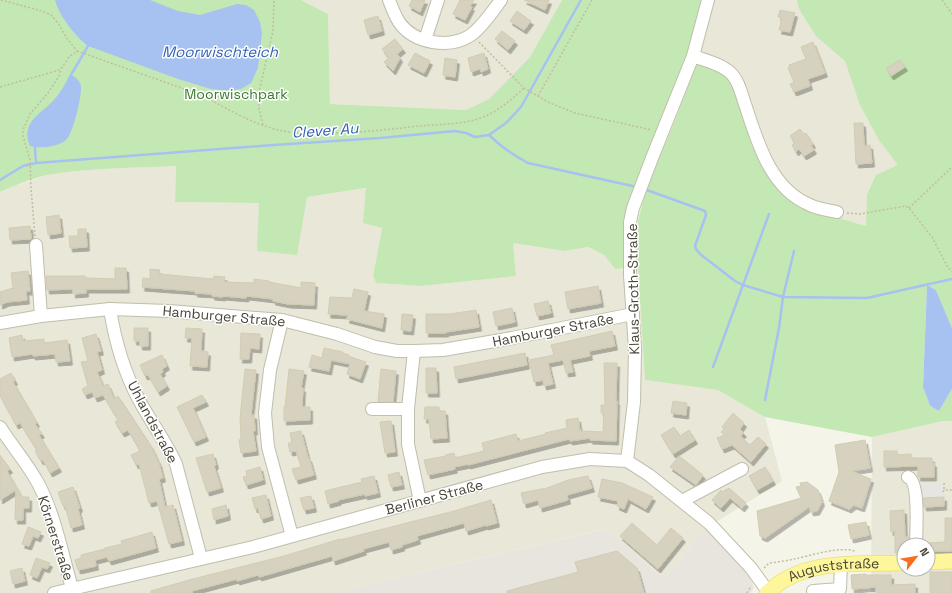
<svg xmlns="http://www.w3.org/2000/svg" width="952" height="593" viewBox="0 0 952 593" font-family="'Space Grotesk',sans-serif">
	<defs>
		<filter id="shadow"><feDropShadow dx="2.5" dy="4" stdDeviation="0" flood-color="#0004"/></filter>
	</defs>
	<rect width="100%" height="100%" fill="#f4f4e9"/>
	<g fill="#e8e7d8" fill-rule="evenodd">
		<path d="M301 0H562L530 57 489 99 466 110 330 104 328 14Z"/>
		<path d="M703 0H952V180L866 226 815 211 797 201 701 63 692 44Z"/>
		<path d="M176 166 175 202 259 203 296 255 307 197 367 188 382 227 373 276 376 283 421 286 516 276 513 243 565 251 588 247 604 255 615 269 638 267 645 380 719 390 765 417 782 481 708 527 664 579 605 529 333 593H0V192L14 186 51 174 98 169Z"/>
		<path d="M943 421H952V593H871L872 437ZM904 545H928V569H904Z"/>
	</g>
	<path fill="#e7e5de" d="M708 527 749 574 754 588 750 593H333L606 529 664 579Z"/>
	<g fill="#c4e8b3">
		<path d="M0 0H301L328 14 330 104 466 110 489 99 530 57 562 0H703L692 44 630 205 626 268 615 269 604 255 588 247 565 251 513 243 516 276 421 286 376 283 373 276 382 228 363 223 366 188 307 197 297 255 257 251 259 203 175 202 176 166C135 168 93 168 53 174 35 177 16 185 0 192Z"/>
		<path d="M797 0H952V328L936 290 927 285 923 387 930 406 939 411 952 389V421H943L872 437 765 417 718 390 645 380 636 236C640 199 655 169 669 135 679 111 688 86 697 61L726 72 733 81 767 167 815 211 866 226 867 195 876 175 898 165 879 140 860 105 845 61 816 36 799 9Z"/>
	</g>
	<path fill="#e6e5e1" d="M918 483H941V489H943L944 497 920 498Z"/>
	<g fill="#a7c2f0">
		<path d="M55 0H150L178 11 200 15 237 4 246 5 254 10 260 22 262 33 258 68 251 83 241 89 229 91 211 89 178 79 88 46C75 36 59 16 55 0Z"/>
		<path d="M71 75C76 77 80 81 81 86 82 96 73 134 66 140 58 147 39 149 30 146 20 122 41 114 54 100 60 93 65 85 69 76Z"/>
		<path d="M927 285 936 290 952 328V389L939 411 930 406 923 387Z"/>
	</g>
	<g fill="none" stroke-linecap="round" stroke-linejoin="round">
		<g stroke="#a7c2f0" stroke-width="2.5">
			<path d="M71 75 88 46"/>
			<path d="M489 135C501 147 513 155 528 163L637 187"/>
			<path d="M35 148 36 163"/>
			<path d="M0 180 23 166 36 163 274 145 380 138 455 131 466 133 475 137 489 135 506 123 521 107 581 0"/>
			<path d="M644 189 705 211 706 215 695 246 696 249 700 254 735 281 743 285 783 297 867 298 952 279"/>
			<path d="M713 367 769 214"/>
			<path d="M765 400 779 328 783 297 794 251"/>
		</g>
	</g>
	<g fill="#d6d2bf" stroke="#d1ccb2" filter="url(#shadow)">
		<path d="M412 0H425L420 12 409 6Z"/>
		<path d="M460 0H474L470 6 472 7 465 20 453 14Z"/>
		<path d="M524 0H549L545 10Z"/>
		<path d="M780 10 795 13 790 32 779 30 782 18 778 17Z"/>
		<path d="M517 11 531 21 524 30 510 21Z"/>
		<path d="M378 16 382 31 368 35 364 20Z"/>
		<path d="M502 31 515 41 508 50 495 39Z"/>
		<path d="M395 39 403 49 397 54 400 58 393 71 384 62 389 58 382 49Z"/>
		<path d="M813 42 825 73 808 79 810 86 794 92 790 84 794 82 788 68 790 67 789 65 806 59 801 47Z"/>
		<path d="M415 53 430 61 424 73 408 65Z"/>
		<path d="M484 53 488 69 481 72 480 69 471 72 468 58Z"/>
		<path d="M445 58 457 60 455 77 443 75Z"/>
		<path d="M900 60 905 67 891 76 886 68Z"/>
		<path d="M854 123H863L864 146 870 145 872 163 856 164Z"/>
		<path d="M800 129 804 134 806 133 813 144 811 145 814 150 804 156 799 149 796 152 792 145 795 143 790 136Z"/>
		<path d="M59 215 61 233 48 235 46 217Z"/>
		<path d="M30 226 31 239 10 240 9 228Z"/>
		<path d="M78 229H86L87 247 70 248 69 236H78Z"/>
		<path d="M115 268H126L127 289H86V293L73 294V289L47 290 46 276H85L86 278 115 279Z"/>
		<path d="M150 269 160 270 159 274 213 279 214 276 225 277 224 282 254 283V279L269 281V282L301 288V282L315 283 314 305 288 304 273 301V299L247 296 246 298 223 296V297L212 296V294L195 293V291L142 287 143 278 150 279Z"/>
		<path d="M28 271 30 291H26L27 300 7 302 0 305V292L13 288 11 273Z"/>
		<path d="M598 286 601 303 568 309 565 292Z"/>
		<path d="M354 289 368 292 364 311 384 314 382 328 347 319 348 315 328 314 330 297 352 298Z"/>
		<path d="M548 301 551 313 537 316 534 304Z"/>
		<path d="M512 308 515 322 496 326 493 312Z"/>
		<path d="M476 310 479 327 446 332V333H426V314H450Z"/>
		<path d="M402 314 413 315 411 331 401 330Z"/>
		<path d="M134 328H148V346H140V341H134Z"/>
		<path d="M186 328 202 329 201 351 208 352 207 367 190 366 192 338H185Z"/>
		<path d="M612 331 615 346 589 351 590 356 570 360 573 372 566 373 563 360 548 363 553 384 544 386 543 380 534 382 529 360 554 355 551 345Z"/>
		<path d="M241 333 260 334 259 349 250 348 249 359H240Z"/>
		<path d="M96 334 101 351 97 352 102 370 97 372 103 386 108 384 114 399 118 396 151 446 159 463 163 478 159 479 165 507 173 505 182 541 169 544 157 501 149 503 139 464 136 465 131 455 140 451 128 430 122 433 115 422 118 420 103 395 95 398 92 392 85 395 82 389 88 386 81 362 88 361 82 338Z"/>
		<path d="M22 335 23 341 44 339V343L67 340 70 361 56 362 55 354 33 356 32 354 12 357 9 338Z"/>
		<path d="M324 348 343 352 342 353 349 355 348 356 366 362 360 379 347 374 350 364 331 360 329 371 309 367 312 355 322 358Z"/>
		<path d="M525 353 527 365 456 379 454 367Z"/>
		<path d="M162 355 167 366 162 369 163 372 160 374 167 386 158 392 148 375 145 376 140 365Z"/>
		<path d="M604 363H617L616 401H617L616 441 590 440V438L570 441 569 439 468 465V464L454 467 455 469 428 475 424 460 446 456 445 455 454 453 455 458 484 451 482 443 516 434 518 441 546 434 545 433 567 428 566 420 578 418 580 431 603 432 604 413H601V405H605Z"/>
		<path d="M426 368H436L437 393H426Z"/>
		<path d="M245 369 256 370 251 415H254L255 431H253L256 451 241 453 239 440 241 439 240 418Z"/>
		<path d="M289 369 304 371 301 388H303L302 407H310V420L284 421V407H285Z"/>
		<path d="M381 369 396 371 393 402H378Z"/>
		<path d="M11 373 15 381 13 382 37 423 35 424 42 434 39 435 59 468 50 473 43 460 41 461 35 451 37 450 20 423 16 425 0 396V379Z"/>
		<path d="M202 395 206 402 193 408 206 437 194 442 177 407Z"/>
		<path d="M673 401 687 403 686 415 671 413Z"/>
		<path d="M425 407H439V411H445L447 438 431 439 429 419H424Z"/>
		<path d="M733 413 744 423 740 429 744 433 740 436 750 445 758 437 766 444 751 462 732 445 722 449 717 438 725 435 721 432 724 429 722 427Z"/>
		<path d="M391 421 395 452 385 453 380 422Z"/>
		<path d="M674 427 680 436 689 430 695 440 673 454 661 435Z"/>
		<path d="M301 431 308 458H309L314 475 296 480 292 469 301 467 296 451 290 452 288 443H292L290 433Z"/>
		<path d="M865 440 870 468 851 471 871 479 862 508 854 505 849 509 829 501 839 472 835 445Z"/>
		<path d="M884 451H897V455L911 454 912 458H932V463H934V477H918V466L884 467Z"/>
		<path d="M213 454 216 465 214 466 221 488 207 492 196 458Z"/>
		<path d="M0 455 10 469 7 471 22 497H29V508H23V520H15L16 490 0 500Z"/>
		<path d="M679 456 703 475 696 485 670 467Z"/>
		<path d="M260 467 263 480 246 485 243 477 247 476 246 471Z"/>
		<path d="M765 467 773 481 757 490 749 476Z"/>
		<path d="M399 472 402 485 391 487 388 475Z"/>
		<path d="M374 476 378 493 365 496V494L338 500 339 501 328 504 325 491 362 482 361 479Z"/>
		<path d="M588 476 592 488 567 495 568 500 540 508 538 500 524 504 521 493 547 488 568 480Z"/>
		<path d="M602 479 622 483 653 497 646 509 628 499 624 509 617 506 618 501 598 497Z"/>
		<path d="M807 482 818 490 822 502 817 511 811 512 809 507 765 538 760 536 757 511 801 498 796 487 801 486 800 483Z"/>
		<path d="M73 487 80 508 78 509 82 525 71 528 65 506H63L58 492Z"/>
		<path d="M729 488 746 503 742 508 730 498 721 508 712 500 721 490 722 492Z"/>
		<path d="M266 495 271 516 261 519 258 508 255 509 252 498Z"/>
		<path d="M311 496 314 508 304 510 300 498Z"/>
		<path d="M944 497V506L924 507 923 498Z"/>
		<path d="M491 500 497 523 486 526V525L466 531 464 523 417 536 418 540 402 545V547L391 550 389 542 363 549 364 551 333 561 332 556 259 577 258 575 237 581V579L192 591V593H151V591L189 580 284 556 340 539V540L454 511Z"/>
		<path d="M226 505 228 516 214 520 212 509Z"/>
		<path d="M904 510 905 537H909V545H904V552L895 553V531L891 532 890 511Z"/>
		<path d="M945 518H952V551H928V543L945 542Z"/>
		<path d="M866 522 869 535 851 539 848 525Z"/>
		<path d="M632 523 657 545 671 528 683 538 658 569 620 536Z"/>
		<path d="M28 527 41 532 38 538 33 536 29 546 22 544Z"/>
		<path d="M152 532 156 548 109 561 107 557 95 560 96 566 78 570 75 560 81 558V555L105 549V548L122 544 121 541Z"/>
		<path d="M617 551 637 568 644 593H507V591L578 572 575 562Z"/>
		<path d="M36 558 50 563 47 569 42 567 37 578 30 575Z"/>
		<path d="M22 568 25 581 13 584 10 571Z"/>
		<rect x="930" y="572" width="22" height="21"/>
		<path d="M866 574V575H891V585L915 584V593H876V587L852 589 851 575Z"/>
	</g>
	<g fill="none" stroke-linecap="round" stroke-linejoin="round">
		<g stroke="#c0beac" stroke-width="14">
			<g id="minor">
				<path d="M389 0C392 8 395 16 399 22 414 44 450 49 471 35 483 26 492 12 501 0"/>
				<path d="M425 40 438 0"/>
				<path d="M693 56C704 60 718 63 727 70 739 78 741 94 746 107 758 144 771 189 810 205 818 209 828 210 837 212"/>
				<path d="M36 245 41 316"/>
				<path d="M110 309C115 341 124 372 139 400 151 422 166 442 176 464L201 558"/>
				<path d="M282 320 270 370 265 413 268 447 292 536"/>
				<path d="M0 323 41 316 110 309 169 311 282 320 337 334 375 347 397 351H414L443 350 512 338 633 314"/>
				<path d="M414 351 408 409V444L420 501"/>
				<path d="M372 409H408"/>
				<path d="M0 427C12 446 27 463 38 483 55 515 62 554 72 588"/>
				<path d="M627 461 634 402 635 349 630 275V222L633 208 652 158 693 56 708 0"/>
				<path d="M908 477C920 482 916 532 916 545"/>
				<path d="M682 501 742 469"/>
				<path d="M813 591 840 589 841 565"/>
				<path d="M54 593 253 547 542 467 590 459 627 461 649 475 709 523 751 568 769 593"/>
			</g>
		</g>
		<g stroke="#e3d969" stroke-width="16">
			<g id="major">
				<path d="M928 562 952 561"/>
				<path id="s1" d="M767 593C803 558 857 564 904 563"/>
			</g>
		</g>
		<g stroke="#c2bd9d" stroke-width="1.5" stroke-dasharray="2 2" stroke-linecap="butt">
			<path d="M1 0 42 11 51 15 58 23 66 37 77 51"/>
			<path d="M942 0 952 14"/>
			<path d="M479 42 524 88 550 103 575 113 652 130"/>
			<path d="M0 87 56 71 61 69 69 57 77 51 204 96 243 98 253 96 259 92"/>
			<path d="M204 96C227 109 251 123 278 130 289 133 302 133 314 133 349 134 384 130 419 126 442 124 467 125 488 115 502 108 513 98 524 88"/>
			<path d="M538 96 592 0"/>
			<path d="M263 125 259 109V92L273 31 274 0"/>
			<path d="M909 208 952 167"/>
			<path d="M847 213 860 214 906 206 909 208 932 237 947 266 952 272"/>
			<path d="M35 236 31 188 30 160 23 136V130L30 114 48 93 59 76 61 69"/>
			<path d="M944 483V490"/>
			<path d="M943 492 944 490H952"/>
			<path d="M764 568 769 563C777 562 786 561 794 559 811 556 837 546 855 551"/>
			<path d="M747 593 751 586"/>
		</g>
		<use href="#minor" stroke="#fff" stroke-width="12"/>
		<use href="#major" stroke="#fdf69a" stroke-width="15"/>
	</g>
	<g text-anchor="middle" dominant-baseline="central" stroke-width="3" stroke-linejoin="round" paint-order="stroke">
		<g font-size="14" fill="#377a2b" stroke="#fff">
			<text x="236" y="94">Moorwischpark</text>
		</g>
		<g font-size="14" fill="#484538" stroke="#fff">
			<text transform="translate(633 289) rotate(-91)">Klaus-Groth-Straße</text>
			<text transform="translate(224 316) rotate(5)">Hamburger Straße</text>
			<text transform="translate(553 330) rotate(-11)">Hamburger Straße</text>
			<text transform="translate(153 422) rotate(62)">Uhlandstraße</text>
			<text transform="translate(434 497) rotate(-15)">Berliner Straße</text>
			<text transform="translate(56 538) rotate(72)">Körnerstraße</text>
			<text stroke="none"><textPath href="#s1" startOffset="73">Auguststraße</textPath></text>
		</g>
		<g font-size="15" font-style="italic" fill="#3160b4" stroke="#fff">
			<text x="220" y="51">Moorwischteich</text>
			<text transform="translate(325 130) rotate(-4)">Clever Au</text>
		</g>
	</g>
	<g transform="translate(916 557) rotate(59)"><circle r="19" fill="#ffffff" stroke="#b6b5af"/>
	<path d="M0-3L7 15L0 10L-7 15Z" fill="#f76e1e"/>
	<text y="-6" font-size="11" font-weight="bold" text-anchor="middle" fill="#484538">N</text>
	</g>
</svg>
